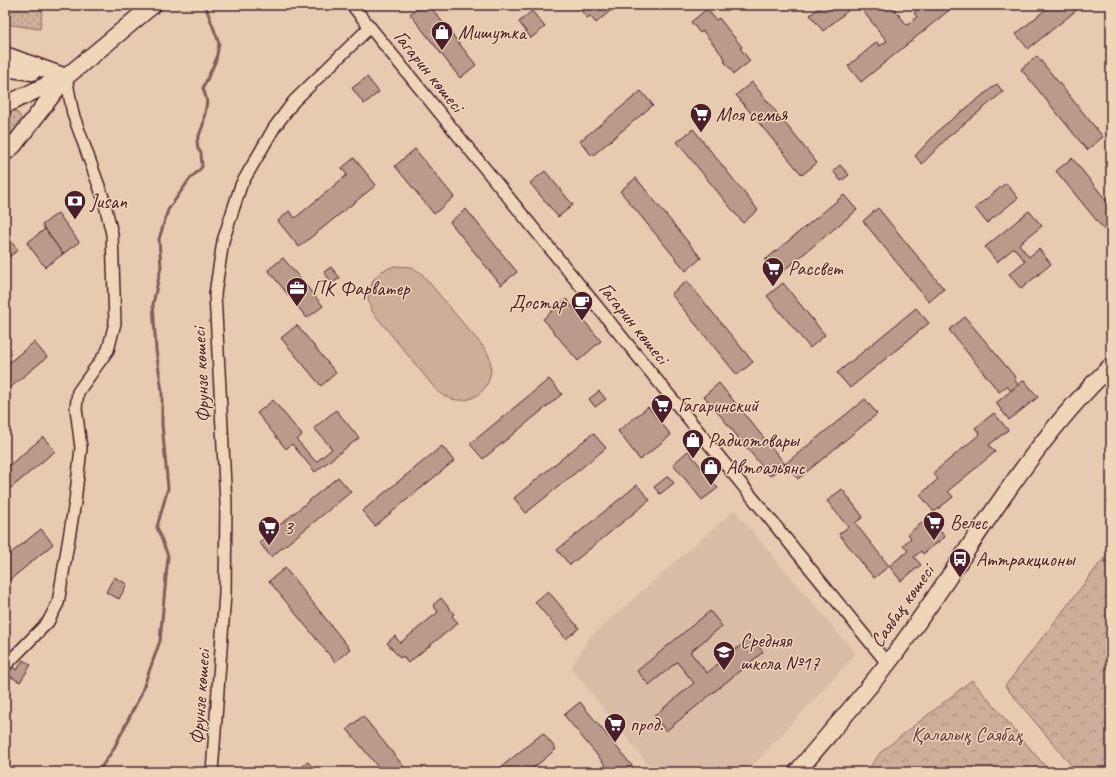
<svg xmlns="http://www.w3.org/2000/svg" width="1116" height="777" viewBox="0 0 1116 777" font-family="Caveat,sans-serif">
	<defs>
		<pattern id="grass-dots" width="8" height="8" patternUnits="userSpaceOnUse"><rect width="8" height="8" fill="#ccae99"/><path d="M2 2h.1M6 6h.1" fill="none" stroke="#a88d7d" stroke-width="1.8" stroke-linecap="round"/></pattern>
		<pattern id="forest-crowns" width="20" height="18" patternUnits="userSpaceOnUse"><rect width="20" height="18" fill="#ccae99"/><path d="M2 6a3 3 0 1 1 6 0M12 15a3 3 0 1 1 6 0" fill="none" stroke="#a88d7d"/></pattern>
	</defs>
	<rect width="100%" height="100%" fill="#e6cbb0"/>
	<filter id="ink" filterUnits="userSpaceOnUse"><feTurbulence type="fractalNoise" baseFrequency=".025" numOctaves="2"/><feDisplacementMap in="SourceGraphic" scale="8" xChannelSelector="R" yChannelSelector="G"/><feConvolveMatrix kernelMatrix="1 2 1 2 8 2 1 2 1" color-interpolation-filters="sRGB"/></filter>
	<g filter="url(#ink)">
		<path fill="#d9bca5" d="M734 510 856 654 747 772H654L571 668 590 637Z"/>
		<g fill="url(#grass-dots)" stroke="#8b6662">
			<path d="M5 5H43L40 29 5 24Z"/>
			<path d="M8 110C18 110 23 116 21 126L5 139V112Z"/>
		</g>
		<g fill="url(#forest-crowns)" stroke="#8b6662">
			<path d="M1111 549V772H1077L1005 686Z"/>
			<path d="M972 680 1050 772H866L881 752Z"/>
		</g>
		<path fill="#ccae99" stroke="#8b6662" d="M394 266 412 267 422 274C437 292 452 310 467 328 474 336 483 345 488 354 495 370 489 391 472 398 460 403 447 399 438 392L371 310 368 298 373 280 382 271Z"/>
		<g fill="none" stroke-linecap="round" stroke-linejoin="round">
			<path stroke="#825d5b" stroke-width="3" d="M98 772 113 750 141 694 160 641 168 556 157 527 168 488 162 424V391L156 350 153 304 161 267 159 239 168 210 189 180 202 167 201 153 198 149 197 141 203 125 207 101 203 88 216 60 219 43 205 5"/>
		</g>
		<g fill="#ba9a8b" stroke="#4a1f2b">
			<path d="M421 5H429L476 65 460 78 410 14Z"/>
			<path d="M576 5H617L596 23 590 16 587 18Z"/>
			<path d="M823 5H855L823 31 810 15Z"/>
			<path d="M858 5H891L907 25 917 17 914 13 923 5H952L953 7 861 82 848 66 877 42 880 46 887 41Z"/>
			<path d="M1051 5H1083L1028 49 1016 34Z"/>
			<path d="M707 9 716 20 719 18 742 47 740 48 750 61 734 74 724 61 726 60 703 31 700 33 691 22Z"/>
			<path d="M532 11 545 27 531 38 519 22Z"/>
			<path d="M1037 56 1103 137 1087 150 1021 69Z"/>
			<path d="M367 77 379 92 364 104 352 88Z"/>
			<path d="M752 82 817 163 802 175 736 95Z"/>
			<path d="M997 84 1003 92 948 137 922 164 915 156 941 128Z"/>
			<path d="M641 91 653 105 592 156 580 141Z"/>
			<path d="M693 129 758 210 743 223 677 142Z"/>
			<path d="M415 149 454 197 434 214 395 166Z"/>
			<path d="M354 158 376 185 299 247 278 221 289 211 295 218 347 175 342 168Z"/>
			<path d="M1072 158 1111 206V238L1056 171Z"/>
			<path d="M840 165 849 175 841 181 833 171Z"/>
			<path d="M545 171 573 205 558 217 530 183Z"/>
			<path d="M636 178 701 258 686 271 620 191Z"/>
			<path d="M1006 183 1018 198 987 223 975 208Z"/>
			<path d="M844 195 857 210 777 276 765 260Z"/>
			<path d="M878 208 944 289 929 302 863 221Z"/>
			<path d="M466 209 517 272 501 285 450 222Z"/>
			<path d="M1029 211 1042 226 1019 244 1029 257 1039 249 1051 264 1021 289 1009 274 1025 261 1014 248 997 262 985 247Z"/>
			<path d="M58 213 79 242 63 254 42 225Z"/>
			<path d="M45 229 63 254 45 267 27 243Z"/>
			<path d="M5 233 18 250 5 260Z"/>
			<path d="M283 258 323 306 307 318 268 270Z"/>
			<path d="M331 267 340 278 332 283 324 272Z"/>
			<path d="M687 281 753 362 737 375 671 294Z"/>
			<path d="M783 283 825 335 810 348 767 296Z"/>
			<path d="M566 299 601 341 578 361 543 319Z"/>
			<path d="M916 308 929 323 850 388 837 373Z"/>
			<path d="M965 317 1016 378 1014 379 1019 385 1011 391 1007 386 999 392 949 330Z"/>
			<path d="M297 325 336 373 321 386 281 338Z"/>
			<path d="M34 342 47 357 5 392V366Z"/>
			<path d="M549 379 562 394 483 459 470 444Z"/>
			<path d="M1024 380 1038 397 1009 420 996 403Z"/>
			<path d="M719 383 785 464 770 476 704 396Z"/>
			<path d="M599 391 606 399 595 407 589 399Z"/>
			<path d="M865 399 877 414 798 479 785 464Z"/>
			<path d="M273 400 302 435 297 440 316 462 332 449 314 428 336 410 359 438 315 472 292 444 286 449 257 413Z"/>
			<path d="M648 407 671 435 640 460 618 431Z"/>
			<path d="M994 413 1008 430 989 445 995 452 948 491 953 497 934 512 920 495 938 479 933 473 980 434 975 428Z"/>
			<path d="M593 433 606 448 526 513 514 498Z"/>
			<path d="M43 437 55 451 5 493V469Z"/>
			<path d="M442 446 454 461 375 526 362 511Z"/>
			<path d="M688 451 718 488 702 500 673 464Z"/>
			<path d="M668 476 674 483 660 494 654 487Z"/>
			<path d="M338 477 351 492 271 557 259 542Z"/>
			<path d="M637 485 650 500 570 565 557 550Z"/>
			<path d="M842 489 863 517 855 523 889 566 874 578 839 534 848 527 827 501Z"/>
			<path d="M929 517 945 537 923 554 921 551 914 557 921 565 901 581 889 566 908 551 903 545 911 538 908 534Z"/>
			<path d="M41 529 53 544 5 584V558Z"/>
			<path d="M285 568 350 649 335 662 269 581Z"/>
			<path d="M114 577 127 584 119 599 106 592Z"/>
			<path d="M548 591 579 628 566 639 535 602Z"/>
			<path d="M441 598 454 614 452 616 458 623 408 663 403 656 400 658 387 643 395 636 400 643 438 612 433 605Z"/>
			<path d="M710 611 722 626 690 652 707 673 751 637 763 652 666 731 654 716 694 683 677 662 649 685 637 671Z"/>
			<path d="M23 660 31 665 20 682 8 675 12 667 17 670Z"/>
			<path d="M580 702 637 772H611L564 715Z"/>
			<path d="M363 716 408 772H382L347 729Z"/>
			<path d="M543 733 556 749 529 772H495Z"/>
			<path d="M308 762 317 772H296Z"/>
		</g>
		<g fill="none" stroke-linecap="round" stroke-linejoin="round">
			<g stroke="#4a1f2b" stroke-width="14">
				<g id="street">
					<path d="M352 5 887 663"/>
					<path d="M5 666 48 622 58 603 75 502 81 448 76 408 78 392 108 350 115 323 112 234 104 200 73 114 66 77"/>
					<path d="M212 772 225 594 226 504 215 294 223 241 241 185 274 128 294 101 370 27"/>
				</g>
			</g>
			<g stroke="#4a1f2b" stroke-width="19">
				<g id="secondary">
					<path d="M5 55 66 77"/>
					<path d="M5 68 32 72"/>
					<path d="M5 105 64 77"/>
					<path d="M5 153 14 145 66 77 153 5"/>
					<path d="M797 772C827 736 859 700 888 663 963 565 1021 452 1111 366"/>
				</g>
			</g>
			<use href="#street" stroke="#f0d6b8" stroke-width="11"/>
			<use href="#secondary" stroke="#f0d6b8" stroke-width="16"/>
		</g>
	</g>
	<defs>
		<g id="shop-pin" transform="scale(1.15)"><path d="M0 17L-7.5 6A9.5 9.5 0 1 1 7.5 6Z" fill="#4a1f2b" stroke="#f0d6b8"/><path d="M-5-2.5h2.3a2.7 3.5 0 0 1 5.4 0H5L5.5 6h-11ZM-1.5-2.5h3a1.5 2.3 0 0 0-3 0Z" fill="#fff"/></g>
		<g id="supermarket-pin" transform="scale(1.15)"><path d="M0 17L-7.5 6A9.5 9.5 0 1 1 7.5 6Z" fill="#4a1f2b" stroke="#f0d6b8"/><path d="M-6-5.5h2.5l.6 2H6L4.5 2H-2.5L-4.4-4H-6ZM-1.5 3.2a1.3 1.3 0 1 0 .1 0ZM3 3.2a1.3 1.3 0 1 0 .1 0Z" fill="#fff"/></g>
		<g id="bank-pin" transform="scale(1.15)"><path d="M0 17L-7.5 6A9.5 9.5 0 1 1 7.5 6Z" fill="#4a1f2b" stroke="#f0d6b8"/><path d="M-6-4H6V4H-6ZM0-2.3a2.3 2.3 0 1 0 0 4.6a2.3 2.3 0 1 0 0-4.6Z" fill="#fff"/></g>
		<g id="office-pin" transform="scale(1.15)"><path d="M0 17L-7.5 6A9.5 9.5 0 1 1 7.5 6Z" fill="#4a1f2b" stroke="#f0d6b8"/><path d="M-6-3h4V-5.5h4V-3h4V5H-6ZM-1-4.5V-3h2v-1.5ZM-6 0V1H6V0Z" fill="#fff"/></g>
		<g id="cafe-pin" transform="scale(1.15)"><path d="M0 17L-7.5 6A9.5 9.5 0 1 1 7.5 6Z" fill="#4a1f2b" stroke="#f0d6b8"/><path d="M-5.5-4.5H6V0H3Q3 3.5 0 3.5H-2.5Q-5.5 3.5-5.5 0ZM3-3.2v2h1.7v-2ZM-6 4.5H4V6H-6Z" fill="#fff"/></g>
		<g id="bus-pin" transform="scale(1.15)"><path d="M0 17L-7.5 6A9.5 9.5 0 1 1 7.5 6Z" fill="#4a1f2b" stroke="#f0d6b8"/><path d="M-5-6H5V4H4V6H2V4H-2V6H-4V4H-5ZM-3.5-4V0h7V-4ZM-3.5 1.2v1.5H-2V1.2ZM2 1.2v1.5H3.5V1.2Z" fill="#fff"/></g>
		<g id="school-pin" transform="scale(1.15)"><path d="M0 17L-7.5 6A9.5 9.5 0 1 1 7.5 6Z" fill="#4a1f2b" stroke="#f0d6b8"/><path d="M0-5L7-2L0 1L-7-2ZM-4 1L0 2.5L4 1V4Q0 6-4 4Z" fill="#fff"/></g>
	</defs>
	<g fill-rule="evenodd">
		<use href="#shop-pin" x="442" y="32"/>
		<use href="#supermarket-pin" x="701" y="114"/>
		<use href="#bank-pin" x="75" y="201"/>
		<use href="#supermarket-pin" x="773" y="268"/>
		<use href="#office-pin" x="297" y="288"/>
		<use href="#cafe-pin" x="582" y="302"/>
		<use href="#supermarket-pin" x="662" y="405"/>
		<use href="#shop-pin" x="693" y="440"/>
		<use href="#shop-pin" x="711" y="467"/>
		<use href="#supermarket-pin" x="934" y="522"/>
		<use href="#supermarket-pin" x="269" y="527"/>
		<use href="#bus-pin" x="960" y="559"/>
		<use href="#school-pin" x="724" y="652"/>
		<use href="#supermarket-pin" x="615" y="724"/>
	</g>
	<g text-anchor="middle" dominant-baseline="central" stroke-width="3" stroke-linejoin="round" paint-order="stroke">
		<g font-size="20" fill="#4a1f2b" stroke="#f0d6b8" text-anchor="start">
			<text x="458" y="32">Мишутка</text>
			<text x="716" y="114">Моя семья</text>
			<text x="90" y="201">Jusan</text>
			<text x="788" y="268">Рассвет</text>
			<text x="312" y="288">ПК Фарватер</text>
			<text x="566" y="302" text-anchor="end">Достар</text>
			<text x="678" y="405">Гагаринский</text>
			<text x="708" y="440">Радиотовары</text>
			<text x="726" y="467">Автоальянс</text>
			<text x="950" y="522">Велес</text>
			<text x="284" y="527">3</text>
			<text x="976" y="559">Аттракционы</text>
			<text x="740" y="640">Средняя<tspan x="740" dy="23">школа №17</tspan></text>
			<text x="630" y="724">прод.</text>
		</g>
		<g font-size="20" fill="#4a1f2b" stroke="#f0d6b8">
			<text transform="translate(429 71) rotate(51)">Гагарин көшесі</text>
			<text transform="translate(634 323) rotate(51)">Гагарин көшесі</text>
			<text transform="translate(201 375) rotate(-93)">Фрунзе көшесі</text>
			<text transform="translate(902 606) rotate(-55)">Саябақ көшесі</text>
			<text transform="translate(200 697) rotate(-86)">Фрунзе көшесі</text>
		</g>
		<g font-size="20" fill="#643c41" stroke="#f0d6b8">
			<text x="967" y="734">Қалалық Саябақ</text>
		</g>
	</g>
	<rect width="1116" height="777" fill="none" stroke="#f0d6b8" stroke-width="20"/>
	<rect x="10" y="10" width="1096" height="757" fill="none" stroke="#4a1f2b" stroke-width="1.5" filter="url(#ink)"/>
</svg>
